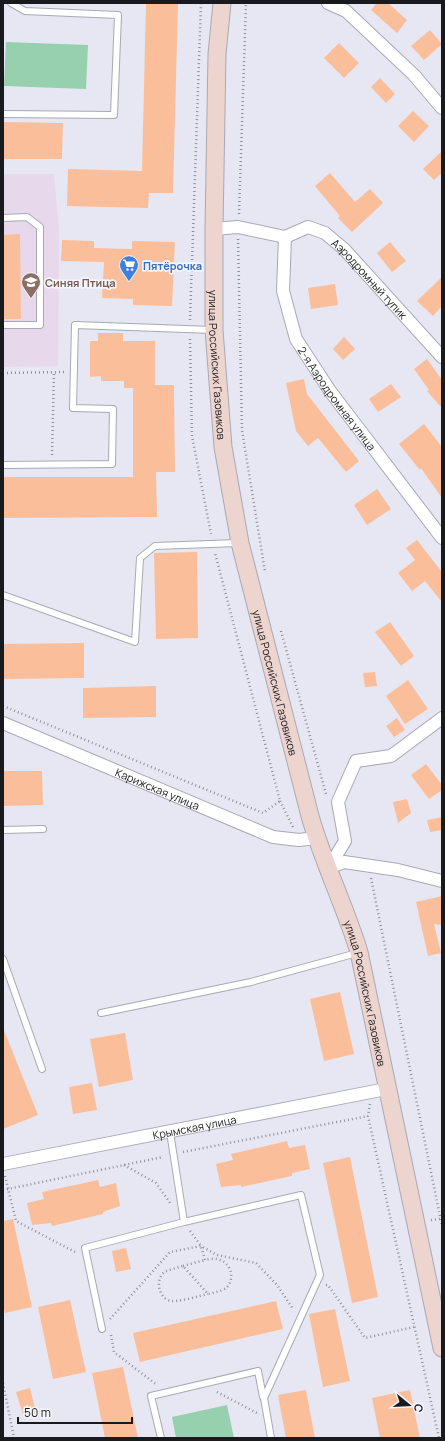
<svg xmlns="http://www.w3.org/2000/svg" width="445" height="1441" viewBox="0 0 445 1441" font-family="Manrope,sans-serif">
	<rect width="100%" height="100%" fill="#e6e7f2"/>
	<path fill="#e8d8eb" d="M3 174H54L59 231 58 366 3 367Z"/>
	<g fill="#97d0ae">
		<path d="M6 42 88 45 86 89 4 86Z"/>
		<path d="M227 1405 234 1438H176L172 1417Z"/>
	</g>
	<g fill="#fbbe9a">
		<path d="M146 3H178L173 193H149L148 208 67 206 68 169 142 171Z"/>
		<path d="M377 3H388L407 20 397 33 371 10Z"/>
		<path d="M430 30 442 44 424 60 411 46Z"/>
		<path d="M339 43 359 63 344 78 324 58Z"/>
		<path d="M380 78 395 94 386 103 371 87Z"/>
		<path d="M413 111 429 126 414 142 398 126Z"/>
		<path d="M3 122 63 123 62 159H3Z"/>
		<path d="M442 151V173L434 180 423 169Z"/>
		<path d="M330 173 355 202 370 189 383 203 352 232 338 218 340 216 315 186Z"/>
		<path d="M20 234 21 319H3V235Z"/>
		<path d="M62 240 94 241V248L132 249V241L175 242 172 306 133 305V299L102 298 104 262 61 261Z"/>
		<path d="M390 242 406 261 392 272 377 253Z"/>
		<path d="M442 277V306L433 316 417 301Z"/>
		<path d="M335 284 338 305 311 309 308 288Z"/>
		<path d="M98 333H123V341H155V385H174L175 472H156L157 517 3 518V477H133V388H124V381H101V376L90 377V341H98Z"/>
		<path d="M344 337 355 349 343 360 333 349Z"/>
		<path d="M427 359 442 380V408L427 391 429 390 414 369Z"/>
		<path d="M304 379 307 394 359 461 346 472 318 438 308 446 296 431 286 383Z"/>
		<path d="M391 384 401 397 378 412 369 399Z"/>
		<path d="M424 424 442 447V498L421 468 420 470 399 444Z"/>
		<path d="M377 489 391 509 367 525 354 505Z"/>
		<path d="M417 540 442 572V602L425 581 412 591 398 573 415 560 406 548Z"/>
		<path d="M197 552 198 638 156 639 154 553Z"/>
		<path d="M390 622 414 656 401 666 375 632Z"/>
		<path d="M84 643V678L3 679V644Z"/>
		<path d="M375 672 377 686 365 687 363 673Z"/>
		<path d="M408 680 428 709 405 724 386 696Z"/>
		<path d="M156 686V717L83 718V688Z"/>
		<path d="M397 718 405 730 394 737 386 726Z"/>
		<path d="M426 764 442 785V790L429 799 411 775Z"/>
		<path d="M3 771H42L43 805 3 806Z"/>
		<path d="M407 799 411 813 398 823 393 802Z"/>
		<path d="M442 817V830L430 832 427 820Z"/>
		<path d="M442 896V925L434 924 441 953 428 956 416 902Z"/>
		<path d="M340 992 354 1054 324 1061 310 999Z"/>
		<path d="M3 1028 38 1115 3 1129Z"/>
		<path d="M125 1033 133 1080 99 1087 90 1039Z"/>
		<path d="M92 1083 97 1110 73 1114 69 1087Z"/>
		<path d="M287 1141 289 1148 305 1145 310 1169 292 1173V1176L241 1187V1185L221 1187 216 1164 233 1160 231 1154Z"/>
		<path d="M350 1157 378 1297 352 1303 323 1163Z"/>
		<path d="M98 1180 100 1187 116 1183 120 1206 103 1212V1214L52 1226 51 1223 32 1225 27 1203 44 1199 42 1192Z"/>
		<path d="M13 1219 32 1307 5 1313 3 1305V1221Z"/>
		<path d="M126 1248 131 1269 116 1272 112 1251Z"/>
		<path d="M70 1300 86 1372 53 1379 38 1307Z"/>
		<path d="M276 1301 283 1329 140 1362 133 1333Z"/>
		<path d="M335 1309 350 1381 323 1387 309 1314Z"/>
		<path d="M123 1367 138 1438H105L92 1373Z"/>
		<path d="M30 1388 36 1412 23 1415 16 1392Z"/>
		<path d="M306 1390 315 1438H286L278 1395Z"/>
		<path d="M410 1390 420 1438H380L372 1398Z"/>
	</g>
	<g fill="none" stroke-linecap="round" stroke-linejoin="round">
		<g stroke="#a8a9b3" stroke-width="8">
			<g id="lane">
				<path d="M3 114 114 115 118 15 25 11 11 3"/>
				<path d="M3 218 27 217 40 227V325H3"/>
				<path d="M3 465 112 464 113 409 73 408 75 325 213 330"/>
				<path d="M3 595 135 642 140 558 155 546 238 543"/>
				<path d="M3 830 43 829"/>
				<path d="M3 959 42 1069"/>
				<path d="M101 1013 251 982 357 953"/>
				<path d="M170 1132 184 1222 301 1195 320 1275 264 1398 271 1438"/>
				<path d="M102 1329 85 1248 184 1222"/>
				<path d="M161 1438 151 1396 258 1371 263 1397"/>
			</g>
		</g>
		<g stroke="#a8a9b3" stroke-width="14">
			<g id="street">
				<path d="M328 3 346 11 414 75 442 108"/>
				<path d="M214 229 238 227 285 237"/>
				<path id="s1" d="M285 237 283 291 296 339 330 391 442 538"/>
				<path id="s2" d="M285 237 308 227 325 233 344 249 442 357"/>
				<path id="s3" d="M3 723 273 837 299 840 316 838"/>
				<path d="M329 868 344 862 398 870 442 881"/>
				<path d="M328 869 345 841 338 802 356 761 391 756 442 718"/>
				<path id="s4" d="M3 1164 386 1089"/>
			</g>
		</g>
		<g stroke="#a8a9b3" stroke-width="19">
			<g id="secondary">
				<path id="s5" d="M222 3 217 54 214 229V330L223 447 240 543 310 816C323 862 345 906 359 952L442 1348"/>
			</g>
		</g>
		<g stroke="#8f9097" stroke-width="2.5" stroke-dasharray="1 3" stroke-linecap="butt">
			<path d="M239 214 246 3"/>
			<path d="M238 239 242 430 265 572"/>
			<path d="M190 320 201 3"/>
			<path d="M190 339 192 436 211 534"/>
			<path d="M3 373 64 372"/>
			<path d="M52 455 54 372"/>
			<path d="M281 631 326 794"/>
			<path d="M3 706 263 813 280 801 215 553"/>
			<path d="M280 801 293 827"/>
			<path d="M371 878 442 1226"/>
			<path d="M370 1104 368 1116 439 1438"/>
			<path d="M183 1152 368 1116"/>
			<path d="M124 1165 156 1183 170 1203"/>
			<path d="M5 1176 16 1221 75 1252"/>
			<path d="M3 1190 163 1157"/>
			<path d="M431 1220 440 1219"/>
			<path d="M190 1231 201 1246 205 1260C209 1259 216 1258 220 1260 232 1264 235 1280 226 1288 222 1291 213 1293 208 1294L183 1266C177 1268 170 1269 165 1272 154 1279 159 1299 171 1301 179 1302 199 1296 208 1294"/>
			<path d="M183 1266 205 1260"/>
			<path d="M326 1285H328L365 1338 414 1327"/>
			<path d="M110 1319 170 1252 201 1246 217 1255 256 1263 277 1285 293 1309"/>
			<path d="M111 1335 114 1352 157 1385"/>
			<path d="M3 1383 14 1438"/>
			<path d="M217 1392 257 1413"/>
		</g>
		<use href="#lane" stroke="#fff" stroke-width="6"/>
		<use href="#street" stroke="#fff" stroke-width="12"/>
		<use href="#secondary" stroke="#edd4cf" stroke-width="17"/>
	</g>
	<defs>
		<g id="supermarket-pin" transform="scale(1)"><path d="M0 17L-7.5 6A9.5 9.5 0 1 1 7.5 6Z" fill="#3f7fe0" stroke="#f4f5fd"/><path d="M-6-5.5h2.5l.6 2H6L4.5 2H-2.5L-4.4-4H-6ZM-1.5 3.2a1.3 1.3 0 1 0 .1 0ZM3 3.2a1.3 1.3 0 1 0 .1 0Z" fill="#fff"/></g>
		<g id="school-pin" transform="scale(1)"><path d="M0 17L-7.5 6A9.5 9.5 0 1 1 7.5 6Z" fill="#8d6e63" stroke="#f4f5fd"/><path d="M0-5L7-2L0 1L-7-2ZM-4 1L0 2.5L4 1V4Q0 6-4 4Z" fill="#fff"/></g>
	</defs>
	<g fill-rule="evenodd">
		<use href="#supermarket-pin" x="129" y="265"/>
		<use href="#school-pin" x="31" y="282"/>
	</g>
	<g text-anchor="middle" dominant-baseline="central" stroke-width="3.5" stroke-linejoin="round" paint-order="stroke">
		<g font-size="11" font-weight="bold" fill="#366cbe" stroke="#f4f5fd" text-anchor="start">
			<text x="143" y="265">Пятёрочка</text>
		</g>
		<g font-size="11" fill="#191a1d" stroke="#f4f5fd">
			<text stroke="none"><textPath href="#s2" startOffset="107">Аэродромный тупик</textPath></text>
			<text stroke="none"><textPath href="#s5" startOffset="362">улица Российских Газовиков</textPath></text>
			<text stroke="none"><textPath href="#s1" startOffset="176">2-я Аэродромная улица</textPath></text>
			<text stroke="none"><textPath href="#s5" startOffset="686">улица Российских Газовиков</textPath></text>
			<text stroke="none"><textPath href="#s3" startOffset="168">Карижская улица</textPath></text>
			<text stroke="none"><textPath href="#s5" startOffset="1010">улица Российских Газовиков</textPath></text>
			<text stroke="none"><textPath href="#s4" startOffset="195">Крымская улица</textPath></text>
		</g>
		<g font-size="11" font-weight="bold" fill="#785e54" stroke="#f4f5fd" text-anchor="start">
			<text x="45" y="282">Синяя Птица</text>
		</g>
	</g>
	<rect width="445" height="1441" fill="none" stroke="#191a1d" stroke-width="8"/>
	<g transform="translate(409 1405) rotate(108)" stroke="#f4f5fd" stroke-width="3" paint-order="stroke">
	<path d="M0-3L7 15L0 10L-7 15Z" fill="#191a1d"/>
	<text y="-6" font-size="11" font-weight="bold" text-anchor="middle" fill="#191a1d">С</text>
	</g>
	<path d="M18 1417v6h114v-6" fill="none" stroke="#191a1d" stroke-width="2"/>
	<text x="24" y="1417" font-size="12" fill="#191a1d" stroke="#f4f5fd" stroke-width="3" paint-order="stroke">50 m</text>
</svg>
